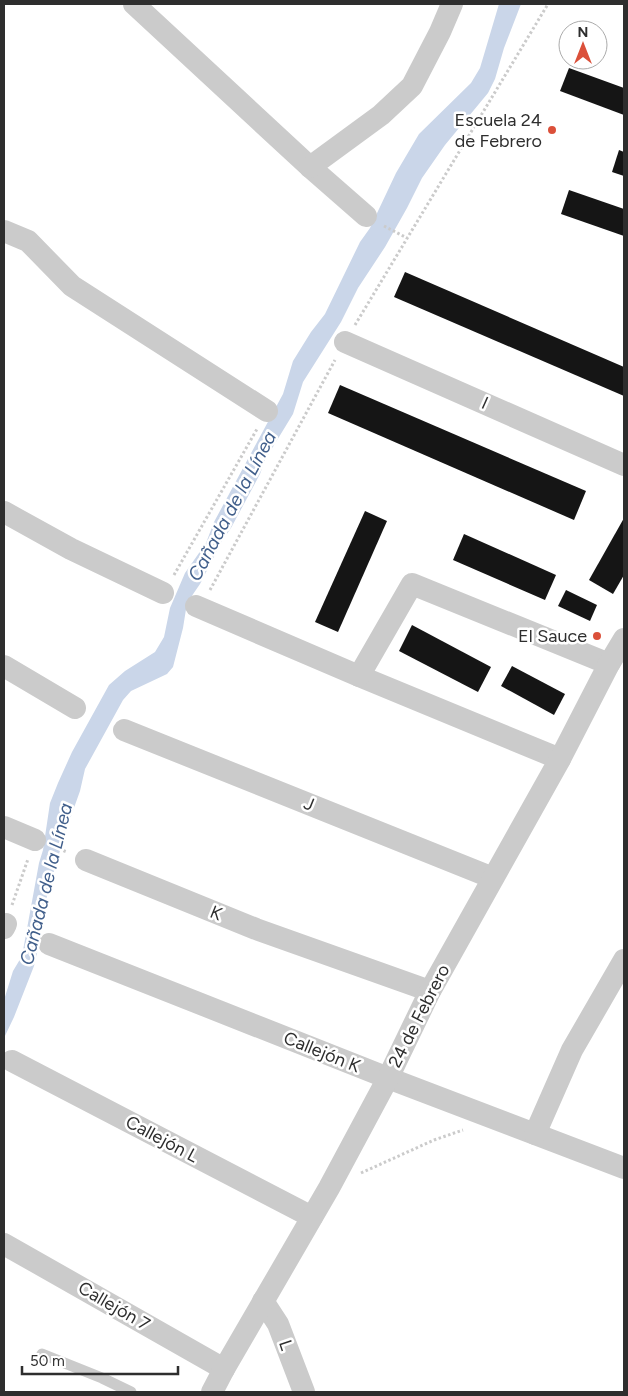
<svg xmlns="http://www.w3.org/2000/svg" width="628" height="1396" viewBox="0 0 628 1396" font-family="Figtree,sans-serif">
	<rect width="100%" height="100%" fill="#fff"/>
	<path fill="#cad6e9" d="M499 4H521L504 48 495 79 488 93 445 145 422 178 407 208 385 247 358 288 341 322 303 382 293 414 265 460 260 474 231 528 222 541 200 584 187 603 183 628 173 667 167 674 131 691 123 700 85 769 80 791 65 833 43 910 42 932 34 966 14 1017 4 1038V1000L13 971 22 956 39 863 43 850 50 803 58 783 72 752 109 685 125 671 155 652 164 637 170 608 185 573 206 543 214 522 283 394 293 361 311 332 325 314 360 242 370 228 396 173 419 134 471 83 480 68Z"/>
	<g fill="#151515">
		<path d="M569 68 624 88V115L560 91Z"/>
		<path d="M619 150 624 152V176L612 172Z"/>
		<path d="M569 190 624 209V236L561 214Z"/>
		<path d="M405 272 624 367V396L394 297Z"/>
		<path d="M340 385 586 491 574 520 328 413Z"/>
		<path d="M365 511 387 521 338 632 315 622Z"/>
		<path d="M624 518V575L613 594 589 580Z"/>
		<path d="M464 534 556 575 545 600 453 560Z"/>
		<path d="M566 590 597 605 590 621 558 606Z"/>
		<path d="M412 625 491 667 478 692 399 651Z"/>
		<path d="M512 666 565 694 554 715 501 686Z"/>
	</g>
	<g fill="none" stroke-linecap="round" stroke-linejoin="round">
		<g stroke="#cbcbcb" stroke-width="3" stroke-dasharray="2.5 2.5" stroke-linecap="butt">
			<path d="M384 226 407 238"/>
			<path d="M355 325 548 4"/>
			<path d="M174 575 257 429"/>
			<path d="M210 590 335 360"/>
			<path d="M54 847 67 852"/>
			<path d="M12 905 28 859"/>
			<path d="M361 1173 434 1140 463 1130"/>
		</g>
		<path stroke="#cbcbcb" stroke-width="11" d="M42 1354 102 1378 131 1392"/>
		<g stroke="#cbcbcb" stroke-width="22">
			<path d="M134 4 310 167 366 216"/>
			<path d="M310 167 381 115 412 86 440 32 452 4"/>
			<path d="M4 231 28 241 72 286 267 411"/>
			<path d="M345 342 624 465"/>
			<path d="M4 512 71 549 163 593"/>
			<path d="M196 606 359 676 560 759"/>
			<path d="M4 666 75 708"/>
			<path d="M359 676 412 584 609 664"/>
			<path d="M124 730 493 878"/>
			<path d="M4 827 35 840"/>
			<path d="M86 860 256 929 430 991"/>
			<path d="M4 928 6 924"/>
			<path d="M49 944 388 1078 624 1168"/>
			<path d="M12 1061 312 1217"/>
			<path d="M535 1134 572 1050 624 960"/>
			<path d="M4 1244 224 1369"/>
			<path d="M263 1301 278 1324 304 1392"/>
			<path d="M212 1392 224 1369 329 1188 388 1078 430 991 560 759 609 664 624 639"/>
		</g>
	</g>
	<g fill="#db503a" stroke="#fff" stroke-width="2">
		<circle cx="552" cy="130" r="5"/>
		<circle cx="597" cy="636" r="5"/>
	</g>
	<g text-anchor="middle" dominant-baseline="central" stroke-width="5" stroke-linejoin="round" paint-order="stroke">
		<g font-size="18" fill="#2e2e2e" stroke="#fff" text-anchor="end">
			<text x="542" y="120">Escuela 24<tspan x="542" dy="21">de Febrero</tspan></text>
			<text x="587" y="636">El Sauce</text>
		</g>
		<g font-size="18" fill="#2e2e2e" stroke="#fff">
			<text transform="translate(485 403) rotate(24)">I</text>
			<text transform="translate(309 804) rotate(22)">J</text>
			<text transform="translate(216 913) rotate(22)">K</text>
			<text transform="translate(419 1016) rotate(-63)">24 de Febrero</text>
			<text transform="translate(322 1052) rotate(22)">Callejón K</text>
			<text transform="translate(162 1139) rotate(28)">Callejón L</text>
			<text transform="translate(114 1306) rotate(30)">Callejón 7</text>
			<text transform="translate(286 1345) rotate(71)">L</text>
		</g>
		<g font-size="19" font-style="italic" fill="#415f8b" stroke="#fff">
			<text transform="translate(232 506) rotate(-62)">Cañada de la Línea</text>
			<text transform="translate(46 884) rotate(-76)">Cañada de la Línea</text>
		</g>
	</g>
	<rect width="628" height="1396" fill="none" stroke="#2e2e2e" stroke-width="10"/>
	<g transform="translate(583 45)"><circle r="24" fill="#ffffff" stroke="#ababab"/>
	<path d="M0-4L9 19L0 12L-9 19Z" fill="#db503a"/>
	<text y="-8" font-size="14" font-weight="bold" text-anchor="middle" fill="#2e2e2e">N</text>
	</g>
	<path d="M22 1366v8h156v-8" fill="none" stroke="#2e2e2e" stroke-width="2.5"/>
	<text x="30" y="1366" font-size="15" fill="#2e2e2e" stroke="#ffffff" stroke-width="4" paint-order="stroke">50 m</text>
</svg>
